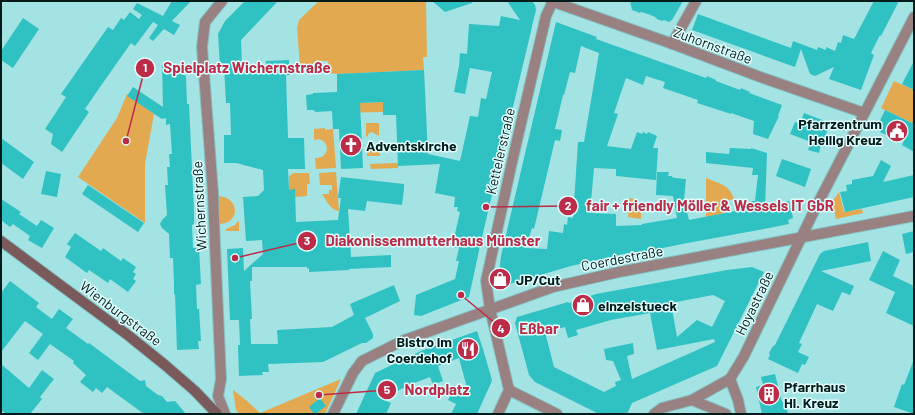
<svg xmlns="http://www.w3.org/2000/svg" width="915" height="415" viewBox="0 0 915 415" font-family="Barlow,sans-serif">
	<rect width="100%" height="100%" fill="#a3e3e3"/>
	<g fill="#e3a950">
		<path d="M319 1H426L427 57H423L424 70 337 74 329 73 328 61C322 61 314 60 311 66L300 67 297 28 299 20Z"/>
		<path d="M894 81 914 90V124L881 108Z"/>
		<path d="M127 94 154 114 145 164V223L78 177 117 118Z"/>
		<path d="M383 102V112L337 113 338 104Z"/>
		<path d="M366 123H379V136L372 132 369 133 367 137 366 136Z"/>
		<path d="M325 128V130L333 129 336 168 316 169 315 158C333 159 329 135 314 140V129Z"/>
		<path d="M367 143 370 145 374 146 378 143H380V156H367Z"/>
		<path d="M398 163V168L371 169 370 164Z"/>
		<path d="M336 172 339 211C330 210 327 201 322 194H329V190H332V185H320L319 173Z"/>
		<path d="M294 173H309L310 184H307V196L295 197V190H289V176Z"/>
		<path d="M706 178C720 184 729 184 734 199L724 201 726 213 706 217Z"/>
		<path d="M839 192 844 212 862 209 863 213 836 219 832 202Z"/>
		<path d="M219 196C240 198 240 223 220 224Z"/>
		<path d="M629 198 634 199 635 205 641 213V219L628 217Z"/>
		<path d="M238 221 239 222V231H226V229L235 225Z"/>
		<path d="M341 379 325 414H239L236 410 233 390 246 400 260 413Z"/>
	</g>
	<g fill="#30c1c2" fill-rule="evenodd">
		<path d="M172 1H191L172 21 180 25 174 35 164 29 153 41 149 38 158 25 153 22 135 46 131 43 100 87 85 109 89 112 62 152 51 144 53 134 45 129 66 97 61 94 108 27 113 30 121 18 124 20 130 12 139 19 142 15 133 9 137 3 163 16Z"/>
		<path d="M245 1H278L241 40 242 69H267L266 61 289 60 290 75H286L288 138H304L305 169H288L289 190 295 189 296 222 338 220 341 198H338L341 177 404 184V189L402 205 367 201 365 211 348 209 351 257 391 255V267L349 269V270L309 272V268L307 269V267H252V281H250L252 319H250L251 344H278L277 330 332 327 354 315 350 304 394 285 400 301 365 318 373 334V338L366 343H362L323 362 268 364 269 372H262L263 375 239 376 238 345H240L239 320H230L227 249 243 248 244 271 263 254 262 240 246 241 243 197 258 196 264 190 263 170 236 163H224V135H231L230 103H226L224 66H220L218 34 225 21Z"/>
		<path d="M432 1H472V3L445 12Z"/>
		<path d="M507 1H532L535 5 536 10 532 26V27L482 237 469 297 421 316 414 315 416 295 455 279 459 261H456L459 248 452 247 460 212 457 211 458 207H454L455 197 435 193 440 164 398 166 396 115H383V102L360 103 363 168 341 169 339 129H333L332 111 316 112 314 111V110H307L306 95 313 94V93L337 92V74L424 70 428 154 460 161 470 116 478 117 481 98 486 99 492 72 470 68 465 94 454 92 459 66 460 53 467 54 469 24 499 26 501 16 520 20Z"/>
		<path d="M630 1H683L672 20 669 22 664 20 662 21 657 19 655 17 648 14 641 12 640 13 632 10Z"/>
		<path d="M874 1H899L881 36 880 35 871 53 874 55 861 90 829 79 834 67 815 76 810 74 801 49 795 67 692 30 698 14 791 48 793 41 817 50 818 47 826 50V47L835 51 838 42 841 43 843 35 854 39Z"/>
		<path d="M23 18 39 29 13 68 1 60V51Z"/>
		<path d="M556 22 597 37 596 39 706 78 707 76 716 80V81L740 90 741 88 750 92 749 93 782 105 778 116H779L768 139 753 134 754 121 731 113V114L697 103 698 100 663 88 665 82 646 76 643 85 626 78 614 113 618 114 607 146 631 149 637 132 642 134 643 132 647 134 648 132 657 136 653 148H658L656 180 616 176V169L594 168 590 213 616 214V226L642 225V224L677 218 673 196 656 195 657 172H669L668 176H672V177L675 178 686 179 684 200 689 220 751 208V201H755L758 175H752L753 168 706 163V152L729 154 730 148 751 149V148L767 153 765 208V207L789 201 793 218 788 220 789 224 769 228 682 244 649 251 628 253 571 266 503 286 498 281 501 256ZM581 46 599 53 584 142H578L573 218 568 217 567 225 564 224 563 233 549 231 547 249 526 248 532 228 534 229 555 140 560 141 561 136 562 130 555 129 563 95H564L570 72 575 73Z"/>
		<path d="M914 61V90L902 84Z"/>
		<path d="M162 64 186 76 187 104H189L194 212V224L192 225 193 248H199L201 284 196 285 197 309H199L201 341H198L199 349 177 350 175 294 174 295V284L173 258H170L169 234 162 228 160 224 162 220 167 215 165 185H168L167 167H170L169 154H172L170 124 166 125V118L162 119 127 96 133 87 163 107Z"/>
		<path d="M885 110 912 123 914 120V152L902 145 904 140 884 134 880 132 881 129 877 127Z"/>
		<path d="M804 113 830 123 822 145 821 144 819 153 808 150 811 142 790 134 795 122 800 124Z"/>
		<path d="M1 138 34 162 23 179 1 163Z"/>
		<path d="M782 159 811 169 805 187 776 176Z"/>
		<path d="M881 160 891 166 883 182 914 175V197L845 212 840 192 847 191 846 185 852 184V180L873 176Z"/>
		<path d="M46 171 61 174 57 197 41 194Z"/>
		<path d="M88 185 144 223 138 232 82 194Z"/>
		<path d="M1 199 21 212 19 214 37 226 41 220 54 228 42 248 28 240 30 236 13 224 10 227 1 220Z"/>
		<path d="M914 231V252L906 254 902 234Z"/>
		<path d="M75 233 101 251 103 248 121 261 123 258 136 267 133 272 136 274 133 279 136 281 128 292 110 279 108 283 89 270 87 273 65 257 71 247 67 244Z"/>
		<path d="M868 242 871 261 821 271 854 286 850 295 842 292 833 311 817 304 799 343 802 344 798 352 809 357 805 365 802 364 798 373 768 359 770 355 769 353 773 346 775 345 820 254 824 251Z"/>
		<path d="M883 251 900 260 893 276 914 286V326L886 313 895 292 869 280Z"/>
		<path d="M752 267 764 272 717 366 632 403 627 414H599L535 382 529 375 515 323 517 317 568 302 569 303 596 294 727 270ZM713 295 725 301 712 327 697 320 677 337 671 303ZM650 313 657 350 714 339 715 342 632 379 627 356 634 354 633 343 604 349 606 360 613 361 621 380 615 382 616 386 604 392 554 367 545 332 565 327 568 338 578 335 576 330 611 320Z"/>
		<path d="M10 281 39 303 36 307 52 319 59 309 73 319 66 328 88 344 89 343 140 381 145 380 146 386 158 395 162 396 167 402 175 401 186 414H144L107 387 102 393 96 388 93 392 80 382 86 375 73 363 74 361 50 344 38 360 29 353 43 334 25 321 1 352V293Z"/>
		<path d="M477 331 483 349 492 380 491 383 477 414H451L456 404 448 400 454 388 469 395 459 358 438 366 443 381 433 385 430 377 409 385 382 399 391 403 386 414H356L375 373 421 351Z"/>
		<path d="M913 362H914V414L894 407 902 384 904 385Z"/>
		<path d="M1 364 29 388 42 370 54 379 40 397 42 399 30 414H6L1 410Z"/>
		<path d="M775 374 782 402 785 401 788 414H762L756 387 763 385 761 377Z"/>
		<path d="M320 398 326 406 316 414H314L309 407Z"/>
	</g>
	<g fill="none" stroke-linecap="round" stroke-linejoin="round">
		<g stroke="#86bfbf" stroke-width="12">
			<g id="street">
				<path d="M222 1 205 22 202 47 213 193 215 245 221 379 218 396 225 414"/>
				<path d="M551 1 670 43 763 78 864 113"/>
				<path d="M672 44 696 1"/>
				<path d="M730 379 738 400 741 414"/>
				<path d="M509 390 557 414"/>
				<path d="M692 400 726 414"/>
				<path d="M333 414 353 373 362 361 402 341 553 287 619 272 914 216"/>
				<path d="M498 414 509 390 490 309 486 281 512 162 546 16 553 1"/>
				<path d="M654 414 662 408 692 400 730 379 744 356 816 207 914 17"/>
			</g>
		</g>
		<g stroke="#86bfbf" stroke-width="12">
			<path id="secondary" d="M1 241 129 336 165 365 195 391 217 414"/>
		</g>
		<use href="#street" stroke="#998182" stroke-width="10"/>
		<use href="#secondary" stroke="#7a595b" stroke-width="10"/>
	</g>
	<defs>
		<g id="civic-disc" transform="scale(1.15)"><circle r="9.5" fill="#bc2b47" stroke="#dffefd"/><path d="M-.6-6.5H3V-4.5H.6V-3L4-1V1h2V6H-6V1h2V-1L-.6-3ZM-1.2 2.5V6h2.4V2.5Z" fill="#fff"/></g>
		<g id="church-disc" transform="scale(1.15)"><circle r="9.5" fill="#bc2b47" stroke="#dffefd"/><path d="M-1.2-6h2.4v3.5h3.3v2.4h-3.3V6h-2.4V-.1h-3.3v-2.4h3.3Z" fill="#fff"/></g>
		<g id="shop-disc" transform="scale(1.15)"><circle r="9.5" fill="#bc2b47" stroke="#dffefd"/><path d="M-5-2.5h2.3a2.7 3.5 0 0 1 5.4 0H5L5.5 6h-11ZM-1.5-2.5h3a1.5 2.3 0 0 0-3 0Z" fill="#fff"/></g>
		<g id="restaurant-disc" transform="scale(1.15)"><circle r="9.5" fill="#bc2b47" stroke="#dffefd"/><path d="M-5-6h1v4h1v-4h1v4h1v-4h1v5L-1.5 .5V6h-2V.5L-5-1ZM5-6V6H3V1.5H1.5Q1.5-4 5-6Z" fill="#fff"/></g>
		<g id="building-disc" transform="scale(1.15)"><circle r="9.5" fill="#bc2b47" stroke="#dffefd"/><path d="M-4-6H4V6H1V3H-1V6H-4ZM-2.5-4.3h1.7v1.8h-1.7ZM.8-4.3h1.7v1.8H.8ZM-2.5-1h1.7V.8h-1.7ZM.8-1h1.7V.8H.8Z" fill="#fff"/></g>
	</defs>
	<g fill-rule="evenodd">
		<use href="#civic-disc" x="897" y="131"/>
		<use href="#church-disc" x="351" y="145"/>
		<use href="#shop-disc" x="500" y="279"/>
		<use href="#shop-disc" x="583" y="305"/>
		<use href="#restaurant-disc" x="468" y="349"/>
		<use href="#building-disc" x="769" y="394"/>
	</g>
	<g text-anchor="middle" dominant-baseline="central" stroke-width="3" stroke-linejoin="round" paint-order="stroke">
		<g font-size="14" fill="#011a1a" stroke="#dffefd">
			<text transform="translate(713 45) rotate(20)">Zuhornstraße</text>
			<text transform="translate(500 151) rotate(-77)">Kettelerstraße</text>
			<text transform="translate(199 206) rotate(-93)">Wichernstraße</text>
			<text transform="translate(622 258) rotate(-11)">Coerdestraße</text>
			<text transform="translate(754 303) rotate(-64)">Hoyastraße</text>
			<text transform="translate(121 313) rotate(37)">Wienburgstraße</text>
		</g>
		<g font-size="14" font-weight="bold" fill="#011a1a" stroke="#dffefd" text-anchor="start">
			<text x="882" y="123" text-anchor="end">Pfarrzentrum<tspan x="882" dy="16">Heilig Kreuz</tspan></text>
			<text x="366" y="145">Adventskirche</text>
			<text x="516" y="279">JP/Cut</text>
			<text x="598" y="305">einzelstueck</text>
			<text x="452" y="341" text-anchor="end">Bistro im<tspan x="452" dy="16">Coerdehof</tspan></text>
			<text x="784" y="386">Pfarrhaus<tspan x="784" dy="16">Hl. Kreuz</tspan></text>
		</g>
	</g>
	<path fill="none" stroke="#bc2b47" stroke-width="1.5" d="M126 141L145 68M486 207L568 206M235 258L307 241M461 295L501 328M319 395L387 390"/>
	<g fill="#bc2b47" stroke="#dffefd" stroke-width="1.5">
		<circle cx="126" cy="141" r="4"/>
		<circle cx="486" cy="207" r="4"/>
		<circle cx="235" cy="258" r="4"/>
		<circle cx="461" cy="295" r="4"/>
		<circle cx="319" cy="395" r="4"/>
		<circle cx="145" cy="68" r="10"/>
		<circle cx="568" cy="206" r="10"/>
		<circle cx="307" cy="241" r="10"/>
		<circle cx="501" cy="328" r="10"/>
		<circle cx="387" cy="390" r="10"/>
	</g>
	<g font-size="12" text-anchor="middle" font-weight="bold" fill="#fff">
		<text x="145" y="72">1</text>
		<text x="568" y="210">2</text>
		<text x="307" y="245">3</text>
		<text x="501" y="333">4</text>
		<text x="387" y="394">5</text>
	</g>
	<g font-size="15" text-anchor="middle" font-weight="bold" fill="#bc2b47" stroke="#dffefd" stroke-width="3" stroke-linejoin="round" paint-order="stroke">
		<text x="247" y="73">Spielplatz Wichernstraße</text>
		<text x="710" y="211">fair + friendly Möller &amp; Wessels IT GbR</text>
		<text x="433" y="246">Diakonissenmutterhaus Münster</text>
		<text x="539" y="334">Eßbar</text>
		<text x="437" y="395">Nordplatz</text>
	</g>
	<rect width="915" height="415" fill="none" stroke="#011a1a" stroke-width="4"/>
</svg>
